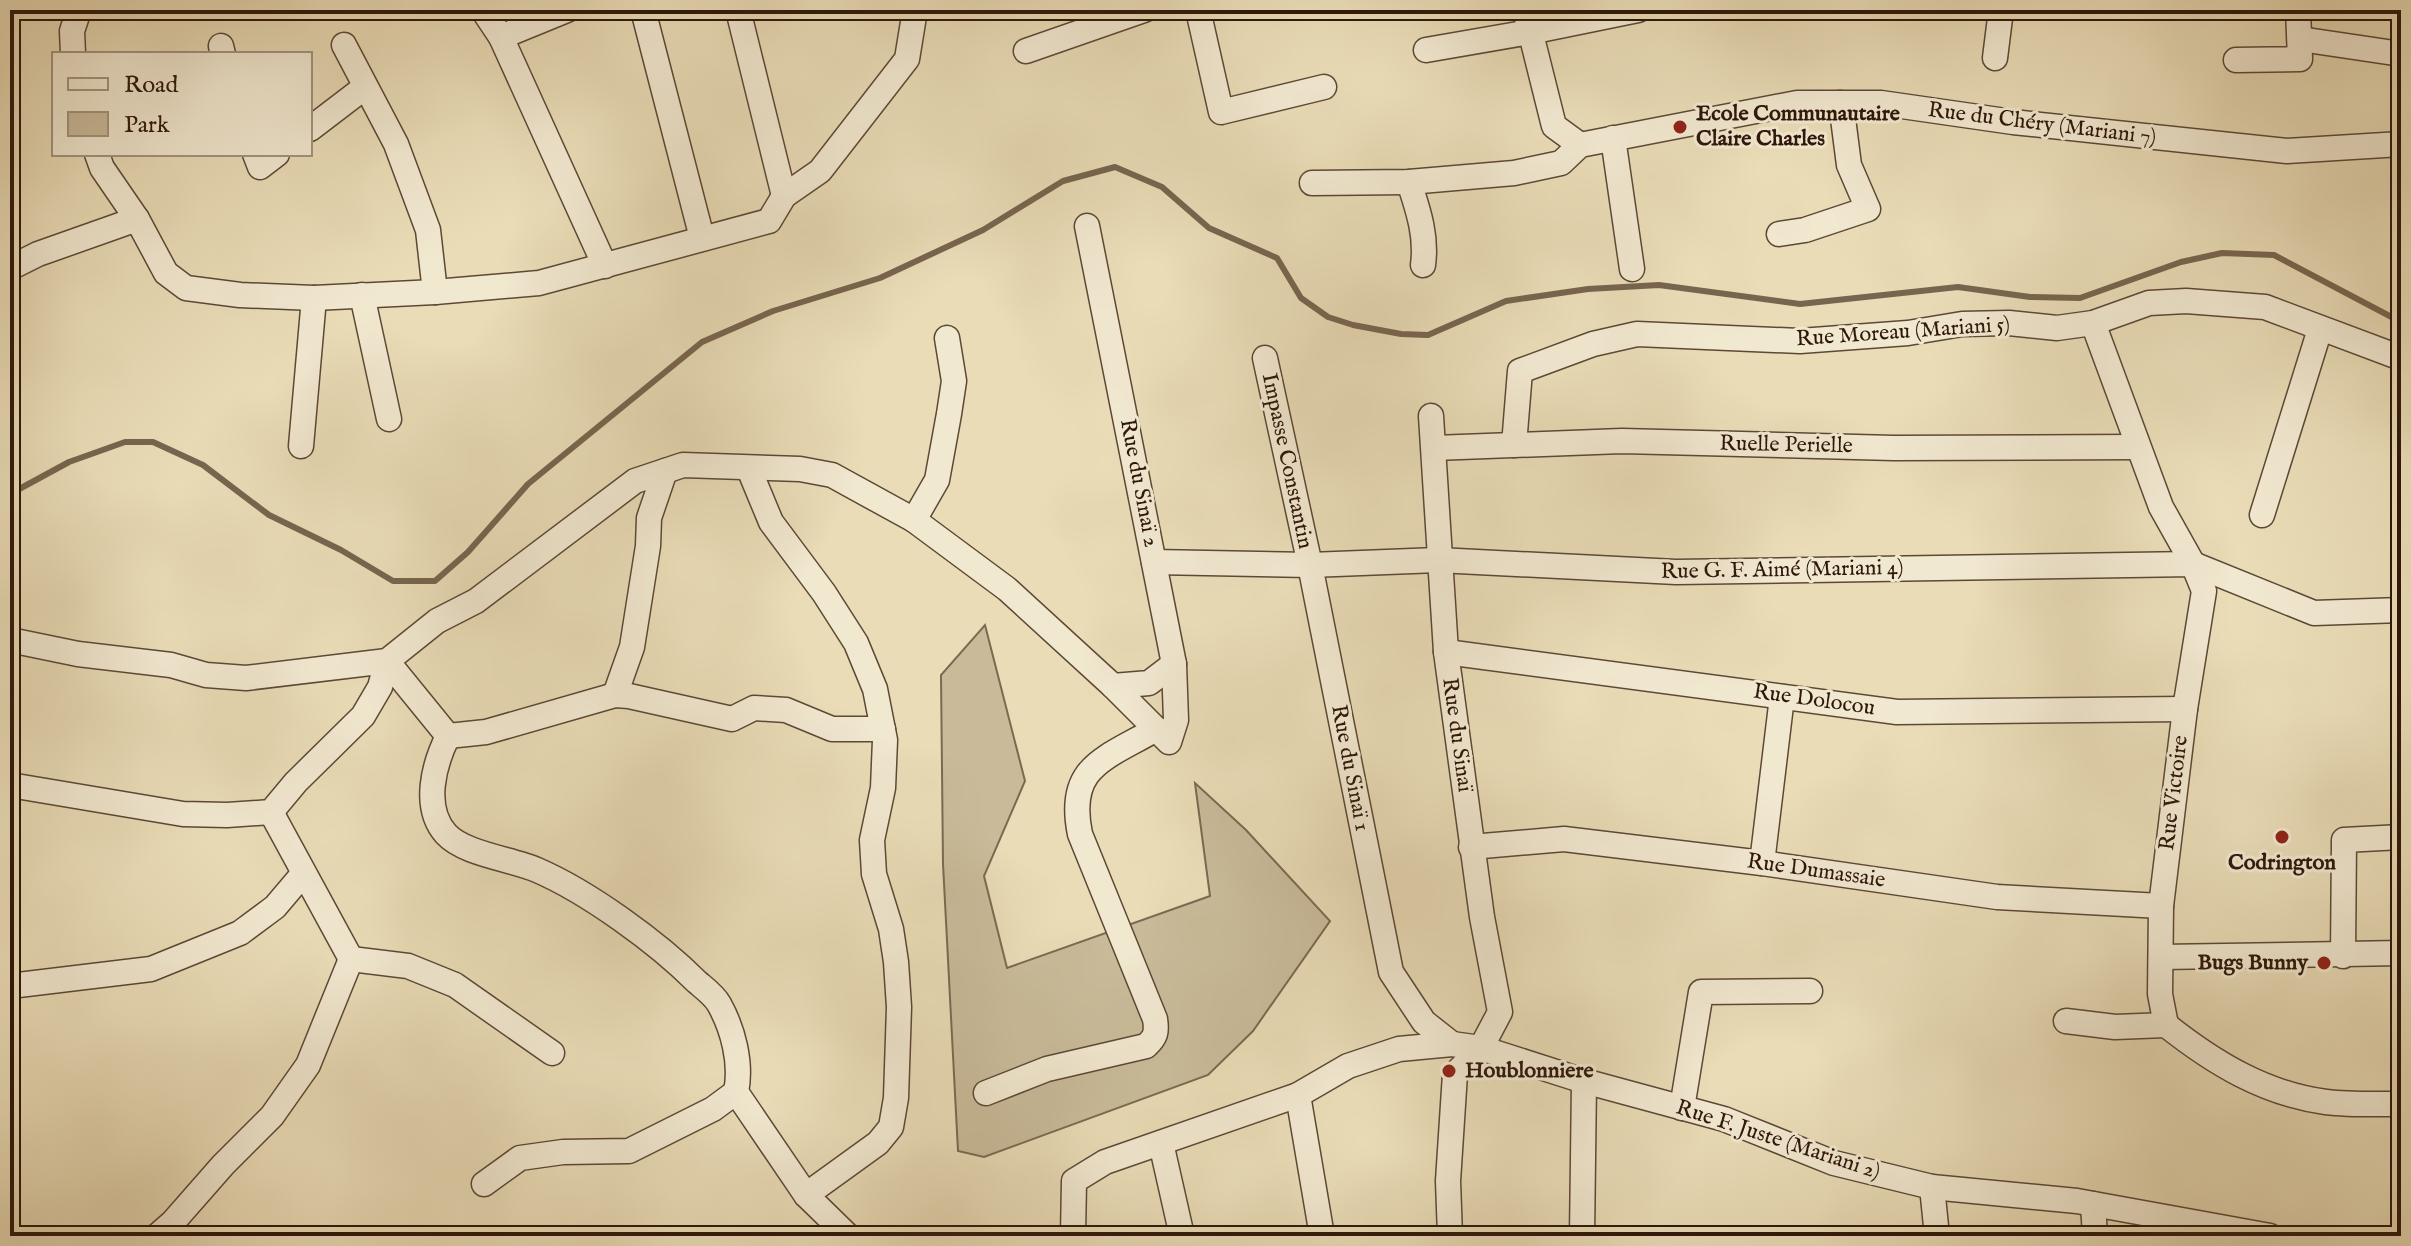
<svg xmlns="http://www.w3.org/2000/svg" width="2411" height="1246" viewBox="0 0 2411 1246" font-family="'IM FELL English',serif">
	<rect width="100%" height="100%" fill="#e9dcb7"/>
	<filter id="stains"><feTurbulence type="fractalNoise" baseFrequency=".0025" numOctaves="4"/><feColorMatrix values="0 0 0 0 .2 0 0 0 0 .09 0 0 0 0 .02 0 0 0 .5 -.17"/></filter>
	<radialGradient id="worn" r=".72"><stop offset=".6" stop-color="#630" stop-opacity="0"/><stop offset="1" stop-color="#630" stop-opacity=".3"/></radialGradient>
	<path fill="#c9bb9a" stroke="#7c6952" stroke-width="2" d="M985 625 1025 781 984 876 1007 968 1210 896 1195 783 1246 830 1330 921 1253 1031 1208 1075 984 1157 958 1151 943 864 941 675Z"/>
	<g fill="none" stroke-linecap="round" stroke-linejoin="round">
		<path stroke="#78654f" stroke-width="6" d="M10 494 69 462 125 442H153L203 465 269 515 341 550 393 581H435L468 552 528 484 702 342 773 311 880 278 983 230 1063 181 1115 167 1162 187 1209 228 1277 258 1301 298 1328 317 1353 325 1401 334 1428 335 1506 301 1588 289 1659 285 1800 304 1958 287 2030 297 2080 298 2181 262 2222 253 2274 255 2401 322"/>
		<g stroke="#5d4836" stroke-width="27">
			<g id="minor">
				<path d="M483 10 501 37 567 10"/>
				<path d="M643 10 702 238"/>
				<path d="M738 10 784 196"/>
				<path d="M1198 10 1221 112 1324 87"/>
				<path d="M1525 10 1554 126 1580 145"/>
				<path d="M501 37 605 266"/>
				<path d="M2300 39 2401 54"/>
				<path d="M344 45 396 144 428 230 435 292"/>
				<path d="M221 46 223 54"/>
				<path d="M1426 50 1530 32 1638 10"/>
				<path d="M1026 51 1144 10"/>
				<path d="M73 54 72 31 79 10"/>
				<path d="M1995 58 2001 10"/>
				<path d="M2236 60 2300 59 2298 10"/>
				<path d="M310 129 365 87"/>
				<path d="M1613 138 1632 269"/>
				<path d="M97 154 102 168 137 219 166 273 186 288 240 295 314 298 435 292 539 283 769 221 784 196 820 171 907 59 915 10"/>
				<path d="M255 154 260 167 277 154"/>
				<path d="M1409 182C1418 210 1427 235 1423 265"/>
				<path d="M1312 183 1409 182 1514 173 1561 163 1580 145 1797 103H1881L2013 122 2287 151 2401 144"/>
				<path d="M1779 234 1805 230 1868 209 1849 165 1841 103"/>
				<path d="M10 268 38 254 137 219"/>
				<path d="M362 295 389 419"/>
				<path d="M2093 323 2161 507 2193 564 2204 591 2185 709 2161 906 2160 994 2166 1025"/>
				<path d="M1265 358 1310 565 1391 972 1424 1022 1452 1044"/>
				<path d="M1431 416 1446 652 1482 917 1500 1012 1481 1048 1455 1074 1448 1181 1450 1236"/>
				<path d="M1514 445 1520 371 1593 344 1637 334 1800 341 1908 333 1962 324 2009 323 2057 328 2093 323 2149 303 2186 301 2265 307 2401 358"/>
				<path d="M301 446 314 298"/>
				<path d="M1434 448 1622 441 1894 448 2138 447"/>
				<path d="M749 469 771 522 824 593 856 643 875 689 885 740 883 788 872 840 874 874 891 929 896 962 899 1007 896 1098 891 1127 878 1143 806 1195"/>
				<path d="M2262 515 2320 329"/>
				<path d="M914 520 937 480 949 414 954 381 947 338"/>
				<path d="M1154 562 1310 565 1438 560 1676 572 2193 564 2314 613 2401 610"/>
				<path d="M10 640 78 654 171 665 206 675 246 678 387 661 437 621 476 601 635 481 683 465 800 469 832 475 914 520 1007 589 1113 686 1169 742 1176 720 1174 664 1087 226"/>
				<path d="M1446 652 1897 712 2185 709"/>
				<path d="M387 661 448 736"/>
				<path d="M1113 686 1149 683 1174 664"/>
				<path d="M615 695 632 647 648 546 649 518 665 471"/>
				<path d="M448 736C434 764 422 807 446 834 464 854 512 859 537 870 588 892 657 942 697 982 704 988 714 995 719 1004 733 1029 742 1063 736 1092L713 1109 629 1151 563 1152 520 1158 484 1184"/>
				<path d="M448 736 486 732 615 695 629 696 732 719 754 708 786 710 832 729H883"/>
				<path d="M10 785 183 814 227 815 271 812 296 782 363 716 380 687 387 661"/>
				<path d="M1471 847 1564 839 1762 863 1997 897 2161 906"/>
				<path d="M1762 863 1782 697"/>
				<path d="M2343 956 2344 840 2401 837"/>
				<path d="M2161 957 2401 953"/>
				<path d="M351 959 408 966 455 985 552 1053"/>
				<path d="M10 986 151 969 240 933 275 907 303 874"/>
				<path d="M2066 1021 2115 1027 2166 1025"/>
				<path d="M2166 1025C2214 1063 2265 1094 2326 1102 2351 1105 2377 1104 2401 1104"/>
				<path d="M736 1092 806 1195 848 1236"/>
				<path d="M986 1093 1047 1069 1146 1046C1156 1037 1157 1032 1155 1019L1080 834C1066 766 1105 759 1156 729"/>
				<path d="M1298 1095 1322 1236"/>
				<path d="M1682 1108 1701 992 1810 991"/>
				<path d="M1161 1143 1182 1236"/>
				<path d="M1932 1187 1937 1236"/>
				<path d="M2093 1204 2095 1236"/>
				<path d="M157 1236 173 1222 223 1165 272 1116 308 1065 351 959 271 812"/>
				<path d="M1073 1236 1074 1181 1105 1162 1298 1095 1348 1066 1399 1049 1452 1044 1481 1048 1584 1081 1724 1119 1834 1163 1932 1187 2077 1201 2270 1236"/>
				<path d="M1582 1236 1584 1081"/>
			</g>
		</g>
		<use href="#minor" stroke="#f1e8d0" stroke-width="24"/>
	</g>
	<g fill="#8f2418" stroke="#f1e8d0" stroke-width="3">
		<circle cx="1680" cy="127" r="8"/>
		<circle cx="2282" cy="837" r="8"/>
		<circle cx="2324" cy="963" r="8"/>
		<circle cx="1449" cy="1071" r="8"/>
	</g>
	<g text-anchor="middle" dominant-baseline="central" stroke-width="6" stroke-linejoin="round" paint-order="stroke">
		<g font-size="22" font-weight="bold" fill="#2e170b" stroke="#f1e8d0" text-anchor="start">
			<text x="1696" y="114">Ecole Communautaire<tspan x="1696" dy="25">Claire Charles</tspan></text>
			<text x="2282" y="863" text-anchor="middle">Codrington</text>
			<text x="2308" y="963" text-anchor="end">Bugs Bunny</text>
			<text x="1465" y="1071">Houblonniere</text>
		</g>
		<g font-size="22" fill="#2e170b" stroke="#f1e8d0">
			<text transform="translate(2042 124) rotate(7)">Rue du Chéry (Mariani 7)</text>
			<text transform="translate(1903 332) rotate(-4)">Rue Moreau (Mariani 5)</text>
			<text transform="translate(1786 445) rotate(1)">Ruelle Perielle</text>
			<text transform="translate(1287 461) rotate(78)">Impasse Constantin</text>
			<text transform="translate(1139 483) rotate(79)">Rue du Sinaï 2</text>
			<text transform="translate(1782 570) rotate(-1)">Rue G. F. Aimé (Mariani 4)</text>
			<text transform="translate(1814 700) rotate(8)">Rue Dolocou</text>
			<text transform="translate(1457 735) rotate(82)">Rue du Sinaï</text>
			<text transform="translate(1350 768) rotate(79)">Rue du Sinaï 1</text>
			<text transform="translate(2174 793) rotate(-83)">Rue Victoire</text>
			<text transform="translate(1816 871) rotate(8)">Rue Dumassaie</text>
			<text transform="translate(1778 1140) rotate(18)">Rue F. Juste (Mariani 2)</text>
		</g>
	</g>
	<rect width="2411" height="1246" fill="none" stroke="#e9dcb7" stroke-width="40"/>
	<rect x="12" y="12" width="2387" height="1222" fill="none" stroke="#2e170b" stroke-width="4"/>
	<rect x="20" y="20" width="2371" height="1206" fill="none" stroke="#2e170b" stroke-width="2"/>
	<rect x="52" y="52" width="260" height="104" fill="#f1e8d0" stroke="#a39481" stroke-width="2"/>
	<rect x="68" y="78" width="40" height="12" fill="#f1e8d0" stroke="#a39481" stroke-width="2"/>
	<text x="124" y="92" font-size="24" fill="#2e170b">Road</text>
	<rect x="68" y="112" width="40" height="24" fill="#c9bb9a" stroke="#a39481" stroke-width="2"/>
	<text x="124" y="132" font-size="24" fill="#2e170b">Park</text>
	<rect width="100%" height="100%" filter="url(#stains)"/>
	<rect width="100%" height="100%" fill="url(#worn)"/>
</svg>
